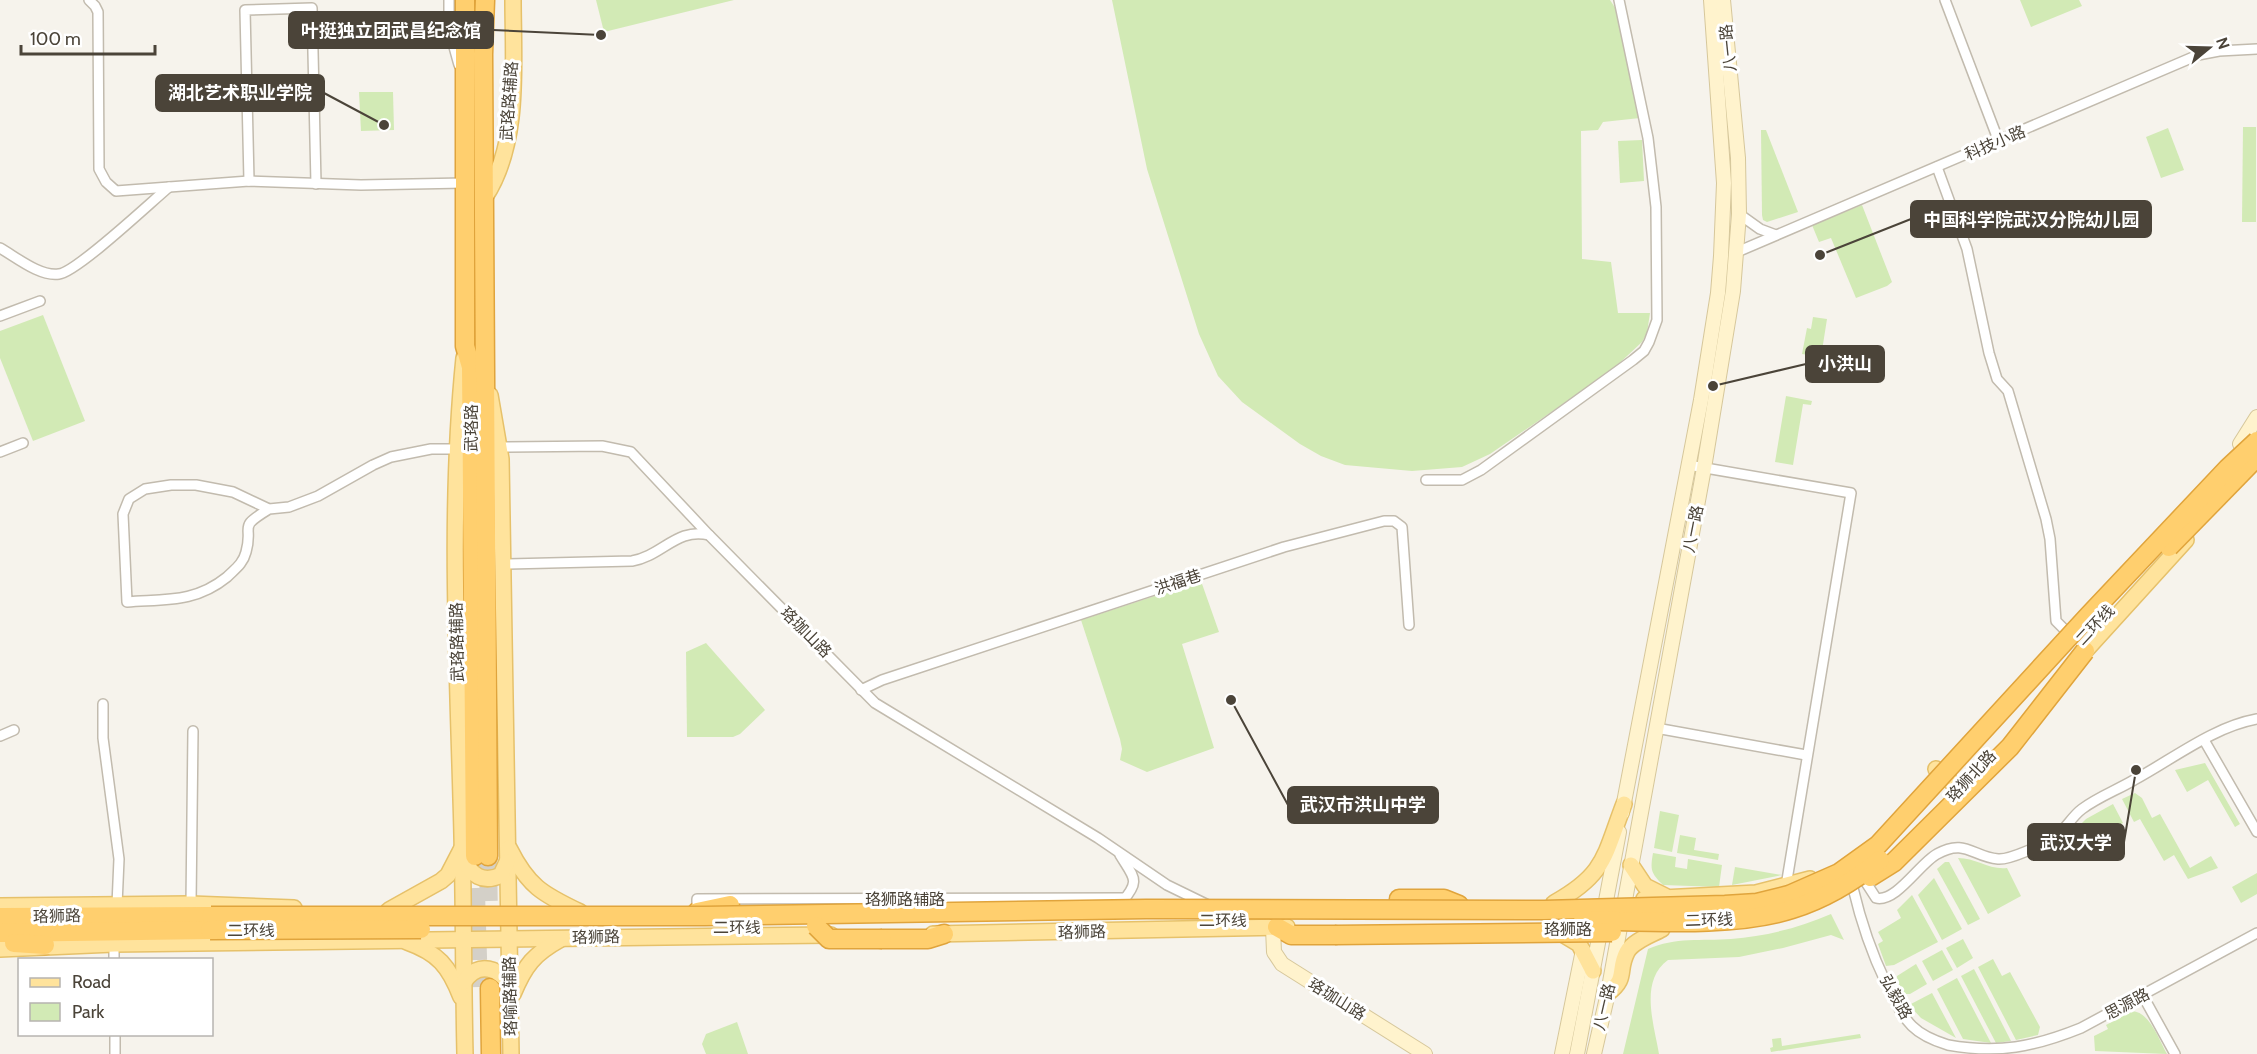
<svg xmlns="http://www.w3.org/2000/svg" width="2257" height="1054" viewBox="0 0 2257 1054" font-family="Cabin,'Noto Sans SC',sans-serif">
	<rect width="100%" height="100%" fill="#f6f3ec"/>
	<g fill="#d2eab5">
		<path d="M596 0H734L604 32Z"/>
		<path d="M1112 0H1610L1616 9 1640 118 1603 122 1598 130 1581 131 1582 259 1611 262 1618 313H1650L1647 333 1642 342 1611 371 1490 454 1462 467 1412 471 1345 465 1321 456 1300 444 1242 402 1218 376 1199 334 1147 169Z"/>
		<path d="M2020 0H2079L2082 6 2031 27Z"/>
		<path d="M359 92H393L394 130 361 131Z"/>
		<path d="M2243 127H2256V222H2242Z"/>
		<path d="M2168 128 2184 170 2161 178 2146 137Z"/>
		<path d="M1761 130H1766L1798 212 1767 222 1763 220 1762 215Z"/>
		<path d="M1642 140 1644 181 1620 183 1618 141Z"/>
		<path d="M1862 205 1892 282 1887 286 1856 298 1831 238 1819 242 1812 225Z"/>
		<path d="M43 315 85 421 33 441 0 358V331Z"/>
		<path d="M1813 317 1827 319 1821 357 1802 354 1807 328 1811 329Z"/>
		<path d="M1786 396 1812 401 1811 405 1803 404 1793 465 1775 462Z"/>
		<path d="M1201 581 1219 632 1182 644 1214 748 1147 772 1120 760 1122 749 1120 739 1081 620Z"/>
		<path d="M706 643 765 710 740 734 733 737H687L686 652Z"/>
		<path d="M2205 763 2240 824 2235 827 2208 780 2187 792 2175 770Z"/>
		<path d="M2135 793 2142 798 2152 818 2160 814 2190 868 2211 856 2218 868 2188 879 2174 855 2164 861 2140 819 2134 822 2122 799Z"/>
		<path d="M2113 804 2123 823 2103 834 2099 829 2061 850 2059 846 2086 819Z"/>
		<path d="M1660 811 1679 815 1672 852 1654 848Z"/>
		<path d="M1680 835 1696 838 1694 850 1719 854 1718 860 1677 853Z"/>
		<path d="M1653 853 1676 857 1675 867 1687 869 1688 859 1722 865 1719 887 1663 885C1651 873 1650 870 1653 853Z"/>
		<path d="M1958 858C1976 858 1989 870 2007 868L2021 896 1988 914Z"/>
		<path d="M1945 862H1949L1980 919 1968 925 1937 869Z"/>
		<path d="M1735 867 1782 875 1732 885Z"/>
		<path d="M2257 873V894L2241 903 2232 887Z"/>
		<path d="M1934 878 1962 929 1942 940 1918 895Z"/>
		<path d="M1912 895 1938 942 1894 965 1886 966 1878 944 1883 941 1878 932 1901 918 1897 910Z"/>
		<path d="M1831 914 1844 940 1831 935 1783 948 1739 957 1668 960C1639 981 1654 1024 1659 1054H1623L1648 949C1675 937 1702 941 1731 939 1766 936 1799 928 1831 914Z"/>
		<path d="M1963 939 1973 958 1957 968 1946 948Z"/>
		<path d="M1942 950 1953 970 1933 981 1922 961Z"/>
		<path d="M1993 959 2002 976 2010 972 2040 1027 2038 1035 2016 1040 1978 967Z"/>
		<path d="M1916 964 1927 984 1910 994H1905L1896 981 1897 976Z"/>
		<path d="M1974 969 2011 1041 1996 1043 1961 976Z"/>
		<path d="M1957 978 1991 1043 1963 1039 1937 989Z"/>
		<path d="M1932 993 1956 1038 1921 1018 1909 1005Z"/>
		<path d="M2132 1011C2150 1012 2159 1040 2167 1054L2095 1051 2094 1036 2108 1029 2106 1025Z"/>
		<path d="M737 1022 748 1054H706L702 1044 706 1034Z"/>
		<path d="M1860 1034 1861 1038 1771 1052 1770 1048 1773 1047 1772 1039 1781 1038 1782 1046Z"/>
	</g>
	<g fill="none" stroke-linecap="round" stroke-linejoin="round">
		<g stroke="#d4d0c8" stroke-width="18" stroke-dasharray="18 9" stroke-linecap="butt">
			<path d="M488 856 489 920"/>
			<path d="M475 861 479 989"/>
		</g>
		<g stroke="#c2bbae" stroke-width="12">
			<g id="street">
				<path d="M89 0 95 6 98 12 99 169 106 182 116 191 249 181 361 185 464 183"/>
				<path d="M449 0V29L459 65"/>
				<path d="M1945 0 1999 142"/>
				<path d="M1937 167 1967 249 1989 353 1997 379 2008 391 2046 519 2050 539 2056 621 2064 629"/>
				<path d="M249 181 245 10 312 8 316 184"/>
				<path d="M1739 214 1760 229 1776 235"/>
				<path d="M0 248C16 257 40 277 59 274 77 272 151 202 169 187"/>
				<path d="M1737 252 2198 55 2219 51 2257 49"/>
				<path d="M0 316 40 301"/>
				<path d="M500 447 602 446 631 452 709 535 875 703 1098 838 1167 885 1208 905"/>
				<path d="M0 452 23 443"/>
				<path d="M1688 465 1851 493 1786 886"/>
				<path d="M1426 480H1462L1481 470 1633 360 1644 351 1649 342 1657 320 1656 207 1648 138 1619 0"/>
				<path d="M269 509C236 529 254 524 246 552 243 564 235 569 227 577 195 603 165 599 127 602L123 514 129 499 145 489 171 485H196L233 492 269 509 289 507 318 496 373 465 391 457 431 449H457"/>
				<path d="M503 564 632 561C662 556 677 527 709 535"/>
				<path d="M861 690 882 680 1284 547 1384 521H1394L1402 527 1409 625"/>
				<path d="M103 704V738L119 859 117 905"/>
				<path d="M1656 728 1806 755"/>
				<path d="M0 736 14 730"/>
				<path d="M2204 740 2257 832"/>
				<path d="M1120 855C1134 878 1141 880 1122 902"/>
				<path d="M1865 881 1876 898C1896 903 1920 863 1937 854 1965 838 1973 857 1998 859 2010 860 2042 845 2053 838 2065 831 2071 817 2082 809 2098 797 2117 790 2134 780 2173 759 2213 727 2257 719"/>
				<path d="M1853 888C1861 922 1871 952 1886 983 1894 998 1900 1014 1912 1026 1922 1036 1935 1041 1948 1045 1998 1054 2034 1047 2081 1028L2257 933"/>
				<path d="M191 904 193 731"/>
				<path d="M697 912V899L1125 898"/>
				<path d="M114 944V960"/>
				<path d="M2143 996 2175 1054"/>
				<path d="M115 1034V1054"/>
			</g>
		</g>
		<g stroke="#d6c79b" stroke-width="16">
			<g id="secondary">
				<path d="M2240 444 2257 417"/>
				<path d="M1622 813 1701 400 1718 293 1721 256 1724 183 1711 0"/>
				<path d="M1273 928 1274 952 1282 964 1425 1054"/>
				<path d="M1562 1054 1583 950"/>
				<path d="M1577 1054 1619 832"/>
				<path d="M1594 1054 1608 993 1704 468 1733 291 1739 214 1738 158 1723 0"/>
			</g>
		</g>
		<g stroke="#e6c16a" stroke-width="18">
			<g id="primary">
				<path d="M485 197C521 142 513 63 513 0"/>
				<path d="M464 358C449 505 457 653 461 799 464 884 463 969 465 1054"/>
				<path d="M490 395 501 459 511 1054"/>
				<path d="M2077 660 2186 540"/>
				<path d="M1936 769 1960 789"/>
				<path d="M509 848C528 886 542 894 580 912"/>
				<path d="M464 858C470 875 483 884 501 875L507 862"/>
				<path d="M1631 865 1645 886 1665 896"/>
				<path d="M1644 899 1756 893 1810 879"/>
				<path d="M1554 903C1606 874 1604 856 1624 804"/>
				<path d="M0 906 191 904 294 908"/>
				<path d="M389 910 441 881 448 875 462 848"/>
				<path d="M1559 932 1579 944 1593 971"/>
				<path d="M933 934 1287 927"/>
				<path d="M407 942C438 953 449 966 461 997"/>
				<path d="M0 949 114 944 831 935"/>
				<path d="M464 982C478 960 500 968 511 987"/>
				<path d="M1608 993C1628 978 1617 971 1627 952 1633 941 1651 935 1662 929"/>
				<path d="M513 994C525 965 534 954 561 939"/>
			</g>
		</g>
		<g stroke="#e0a43c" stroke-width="21">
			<g id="highway">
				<path d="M465 0V346L471 367 475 856"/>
				<path d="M485 0 483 54 488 856"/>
				<path d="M1399 899H1444L1459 905"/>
				<path d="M697 912 730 905"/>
				<path d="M0 917 211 916"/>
				<path d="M1277 927 1291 935H1335"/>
				<path d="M0 933 210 930"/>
				<path d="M882 939H928L944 934"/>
				<path d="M14 943 45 945"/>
				<path d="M490 988 491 1054"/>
			</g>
		</g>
		<use href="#street" stroke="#fff" stroke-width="9"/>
		<use href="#secondary" stroke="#fff3cd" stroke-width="14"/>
		<use href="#primary" stroke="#ffe39c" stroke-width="15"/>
		<use href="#highway" stroke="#ffcf6e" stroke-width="18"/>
		<g stroke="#e0a43c" stroke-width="21" stroke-linecap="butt">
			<g id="highway-bridge">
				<path d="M2169 547 2257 457"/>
				<path d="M1870 877 1894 862 2010 747 2085 651"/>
				<path d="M211 916H705L1146 909 1544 910 1725 905 1757 903 1789 895 1839 873 1878 845 2089 615 2228 468 2257 441"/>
				<path d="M1583 920C1646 921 1733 928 1792 909 1824 899 1854 881 1880 860"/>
				<path d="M816 926 829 939H882"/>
				<path d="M210 930 421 929"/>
				<path d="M1335 935 1612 932"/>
			</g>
		</g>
		<use href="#highway-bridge" stroke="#ffcf6e" stroke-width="18"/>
	</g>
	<g text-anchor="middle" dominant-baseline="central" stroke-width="6" stroke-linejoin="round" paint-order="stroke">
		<g font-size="16" fill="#4b4439" stroke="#fff">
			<text transform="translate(1728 48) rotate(-96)">八一路</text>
			<text transform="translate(509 101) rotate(-86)">武珞路辅路</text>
			<text transform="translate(1995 143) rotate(-23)">科技小路</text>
			<text transform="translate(471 428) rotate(-90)">武珞路</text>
			<text transform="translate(1693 529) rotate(-79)">八一路</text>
			<text transform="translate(1178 582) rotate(-18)">洪福巷</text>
			<text transform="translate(2095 625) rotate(-47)">二环线</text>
			<text transform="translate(806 632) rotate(45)">珞珈山路</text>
			<text transform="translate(457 642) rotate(-91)">武珞路辅路</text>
			<text transform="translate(1971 776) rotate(-47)">珞狮北路</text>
			<text x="905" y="899">珞狮路辅路</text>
			<text transform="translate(57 916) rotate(-1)">珞狮路</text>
			<text x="1223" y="920">二环线</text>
			<text transform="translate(1709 920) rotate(-2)">二环线</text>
			<text x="737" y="927">二环线</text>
			<text x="1568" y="929">珞狮路</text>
			<text x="251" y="930">二环线</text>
			<text transform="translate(1082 932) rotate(-1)">珞狮路</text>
			<text transform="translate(596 937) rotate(-1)">珞狮路</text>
			<text transform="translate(510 996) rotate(-91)">珞喻路辅路</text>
			<text transform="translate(1896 997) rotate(61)">弘毅路</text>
			<text transform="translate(1337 999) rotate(32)">珞珈山路</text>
			<text transform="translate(2127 1004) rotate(-28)">思源路</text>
			<text transform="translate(1604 1007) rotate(-77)">八一路</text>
		</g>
	</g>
	<path fill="none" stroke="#4b4439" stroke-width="2" d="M601 35L493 30M384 125L324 93M1820 255L1911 219M1713 386L1806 364M1231 700L1288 805M2136 770L2124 842"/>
	<g fill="#4b4439" stroke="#fff" stroke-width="2">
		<circle cx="601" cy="35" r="6"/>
		<circle cx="384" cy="125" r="6"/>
		<circle cx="1820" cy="255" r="6"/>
		<circle cx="1713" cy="386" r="6"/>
		<circle cx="1231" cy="700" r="6"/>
		<circle cx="2136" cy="770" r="6"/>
	</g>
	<g fill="#4b4439" stroke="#4b4439" stroke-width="2">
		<rect x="289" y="12" width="204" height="36" rx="6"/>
		<rect x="156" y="75" width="168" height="36" rx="6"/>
		<rect x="1911" y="201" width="240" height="36" rx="6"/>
		<rect x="1806" y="346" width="78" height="36" rx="6"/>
		<rect x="1288" y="787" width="150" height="36" rx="6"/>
		<rect x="2028" y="824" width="96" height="36" rx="6"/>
	</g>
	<g font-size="18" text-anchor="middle" font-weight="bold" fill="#fff">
		<text x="391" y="37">叶挺独立团武昌纪念馆</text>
		<text x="240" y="99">湖北艺术职业学院</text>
		<text x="2031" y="226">中国科学院武汉分院幼儿园</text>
		<text x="1845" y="370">小洪山</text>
		<text x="1363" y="811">武汉市洪山中学</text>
		<text x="2076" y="849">武汉大学</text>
	</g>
	<rect x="18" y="958" width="195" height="78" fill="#ffffff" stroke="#b7b4b0" stroke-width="1.5"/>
	<rect x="30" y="978" width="30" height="9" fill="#ffe39c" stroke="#b7b4b0" stroke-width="1.5"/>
	<text x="72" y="988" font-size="18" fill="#4b4439">Road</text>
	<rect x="30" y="1003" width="30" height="18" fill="#d2eab5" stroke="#b7b4b0" stroke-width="1.5"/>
	<text x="72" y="1018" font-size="18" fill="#4b4439">Park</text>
	<g transform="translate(2209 48) rotate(71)" stroke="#ffffff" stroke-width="4.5" paint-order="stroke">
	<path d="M0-4.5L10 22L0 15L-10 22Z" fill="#4b4439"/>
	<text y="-9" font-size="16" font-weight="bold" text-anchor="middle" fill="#4b4439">N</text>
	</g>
	<path d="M21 45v9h134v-9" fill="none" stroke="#4b4439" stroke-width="3"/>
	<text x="30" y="45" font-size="18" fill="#4b4439" stroke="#ffffff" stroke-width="4.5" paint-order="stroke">100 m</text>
</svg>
